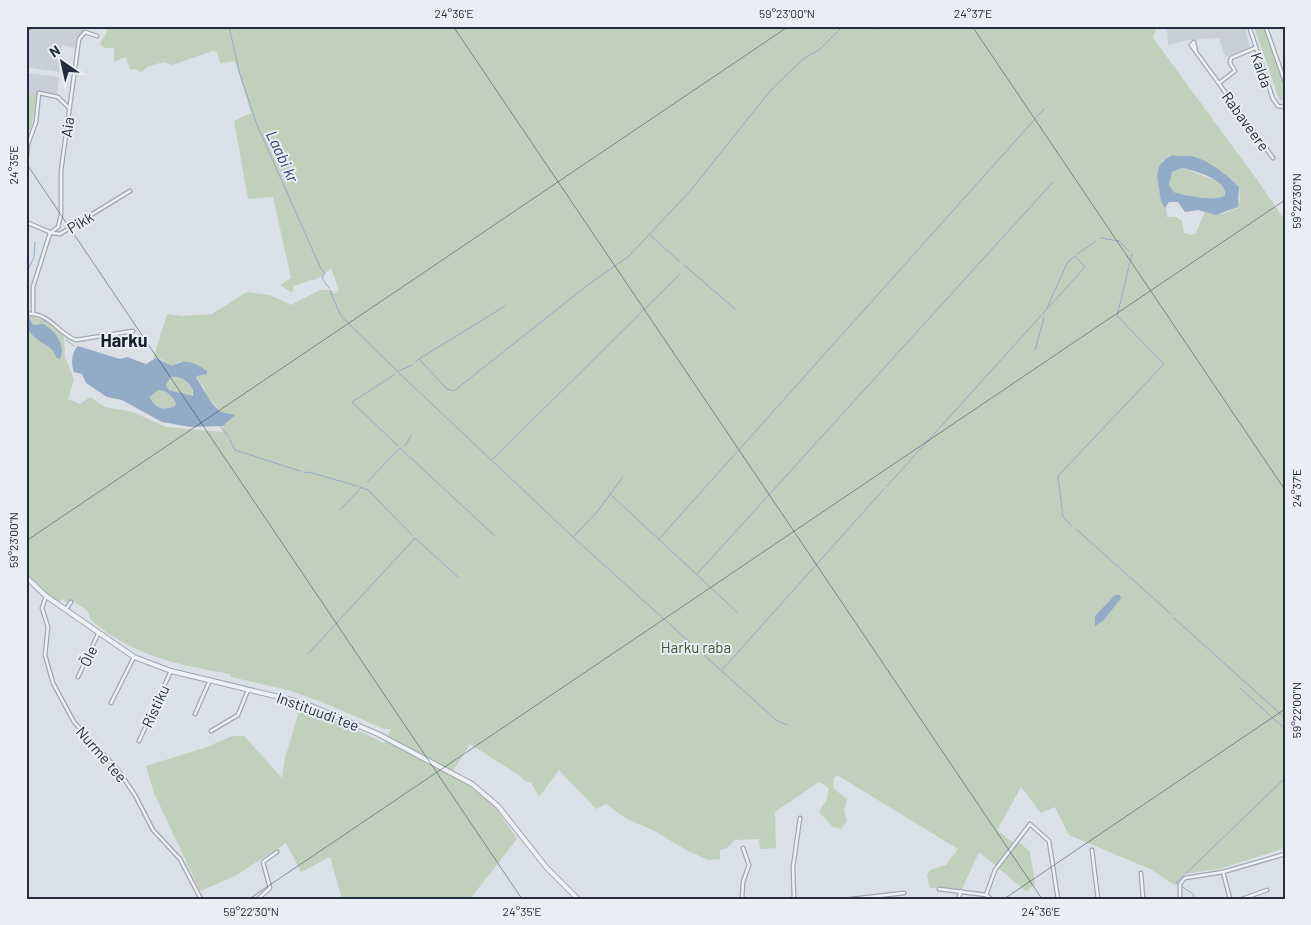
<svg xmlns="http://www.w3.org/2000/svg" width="1311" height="925" viewBox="0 0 1311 925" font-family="Barlow,sans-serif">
	<rect width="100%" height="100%" fill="#dbdfe6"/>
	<g fill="#c9ced8">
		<path d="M26 26H85L75 48 62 45 59 72 26 67Z"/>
		<path d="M1167 26H1245L1250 48 1225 57 1219 38 1189 40 1168 45Z"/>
		<path d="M26 73 59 77 57 94 38 91 37 94 26 93Z"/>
	</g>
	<g fill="#c0d0bc" fill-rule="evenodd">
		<path d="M110 26H1157L1153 38 1258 181 1285 221V848L1219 869 1184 874 1175 885 1150 869 1069 835 1055 807 1041 813 1021 787 997 830 1012 842H1019L1030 852 1035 883 1027 892 979 852 962 889 930 888 927 876 930 870 946 865 958 849 837 775 834 778 833 788 847 799 844 811 847 821 841 829 833 827 819 812 827 799 829 788 819 782 775 812 776 848 760 849 759 839 735 840 727 848 720 850V859L708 860 686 850 655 831 627 819 606 804 596 809 559 770 539 797 531 782H526L520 776 470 744 451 774 492 802 517 839 470 899H342L330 857 301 872 286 843 235 876 200 891 154 793 146 766 207 747 232 736H244L282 778 285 758 300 708 346 725 384 743 391 729H384L327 704 291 691 231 677 230 674C179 665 133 656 92 621 89 618 90 614 87 611 83 607 76 603 72 600L68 604 62 599 59 603 39 588 26 573V312L38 319H46L51 326 64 337 65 357 74 379 68 399 80 404 90 397 105 407 133 412 166 427 223 432 220 411 207 396 204 387 196 378 197 376 180 361 172 366 161 359H153L167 314 182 316 212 314 247 292 270 295 291 305 320 290H332L334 294 339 290 331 268 321 277 294 286 292 293 280 285 291 278 273 197 248 199 234 121 251 113 235 61 220 63 217 52 213 51 172 65 164 62 149 66 141 72 136 69 130 70 126 57 114 62V48H105L100 44ZM1170 156C1176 157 1183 154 1189 156 1205 159 1228 175 1239 187L1240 198 1237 208 1223 214 1205 212 1196 233 1191 235 1184 233 1182 221 1176 217H1167L1166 208 1159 191 1162 161Z"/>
		<path d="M1254 26H1268L1265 28 1285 84V102L1279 99Z"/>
		<path d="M26 93 37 94 31 129H26Z"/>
		<path d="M1182 168 1209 178H1214L1223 185 1225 195C1219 202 1184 196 1174 192L1169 185 1172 172Z"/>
		<path d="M171 377C181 376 188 381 193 390L192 396 169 390 166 385Z"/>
		<path d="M158 390C166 390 173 396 176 404L174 407C162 410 155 409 150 397Z"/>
	</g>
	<g fill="#94abc8" fill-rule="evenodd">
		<path d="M1172 155C1178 157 1184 155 1191 156 1209 160 1226 174 1239 187L1238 207 1216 215 1198 210 1185 212 1178 202H1169L1165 208C1160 201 1160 196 1159 188 1156 172 1156 164 1172 155ZM1182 168C1195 171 1227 179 1225 195 1219 202 1184 196 1174 192L1169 185 1172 172Z"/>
		<path d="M26 318 30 319 33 325 43 324C54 330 67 345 60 359L57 358C55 355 53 350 50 348 38 339 26 335 26 318Z"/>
		<path d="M78 346 120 359 127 357 146 364 156 358 172 366C186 358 194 362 207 371V374L197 376 196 378C204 388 209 403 220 411 223 413 231 414 235 415L223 426 190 427 162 422 122 400 107 397 86 383 82 374 74 372C71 363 71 353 78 346ZM171 377C181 376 188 381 193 390V396L169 390 166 385ZM158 390C166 390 173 396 176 404L174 407C162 410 155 409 150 397Z"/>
		<path d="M1115 595H1120L1121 598 1104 620 1095 626V616Z"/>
	</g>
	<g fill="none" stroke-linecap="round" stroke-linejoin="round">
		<g stroke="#94abc8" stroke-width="1">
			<path d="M229 26 239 71 257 125 321 269 325 273 322 278 329 288"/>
			<path d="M865 26 875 29 879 26"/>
			<path d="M649 234 680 262"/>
			<path d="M1101 238 1119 241 1129 251"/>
			<path d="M1077 254 1096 241"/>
			<path d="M684 265 735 309"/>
			<path d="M27 272 34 257 35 242"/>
			<path d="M330 291 341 316 398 372 573 537 776 720 787 725"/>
			<path d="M1047 308 1067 263 1074 257"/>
			<path d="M26 309 27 307"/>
			<path d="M66 340 74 346"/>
			<path d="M1035 350 1044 318"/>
			<path d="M419 359 505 306"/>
			<path d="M416 362 419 359 447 389 454 391 589 284 629 256 691 190 770 91 803 59 820 49 843 26"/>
			<path d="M399 371 412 365"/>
			<path d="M394 375 352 402 398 446"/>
			<path d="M220 426 229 437"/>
			<path d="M230 440 235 450 300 471"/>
			<path d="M405 446 411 436"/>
			<path d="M493 459 679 275"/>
			<path d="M304 473 309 472 357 486"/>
			<path d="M368 481 400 448 495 536"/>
			<path d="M887 486 1085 267 1075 256"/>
			<path d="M360 487 368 490 412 535"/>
			<path d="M610 494 737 612"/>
			<path d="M341 509 361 488"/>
			<path d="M1071 525 1063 517 1058 476 1164 364 1117 316 1132 254"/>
			<path d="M1076 529 1171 614"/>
			<path d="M574 536 597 512 623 477"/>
			<path d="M659 539 1044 109"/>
			<path d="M697 574 1053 182"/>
			<path d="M1174 618 1285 718"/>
			<path d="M309 653 415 538 458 577"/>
			<path d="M722 670 884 489"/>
			<path d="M1240 688 1285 729"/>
			<path d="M1195 899 1193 894 1176 883 1285 778"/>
		</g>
		<g stroke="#a1a6b0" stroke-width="5">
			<g id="minor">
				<path d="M1249 26 1273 99 1278 106 1285 107"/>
				<path d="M1266 28 1285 82"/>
				<path d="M1196 52 1194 42 1191 45 1273 158"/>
				<path d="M1219 83 1235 71 1230 63 1231 58 1255 48"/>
				<path d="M26 162 28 144 36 122 39 93 58 97 69 108"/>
				<path d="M26 222 52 233 60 234 130 191"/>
				<path d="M26 314C50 312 57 333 76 340L133 331"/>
				<path d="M33 314V287L50 233 58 227 61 215V171L79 39 85 32 97 36"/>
				<path d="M46 596 42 608 48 627 45 655 53 683 74 722 118 770 135 795 153 830 180 859 201 899"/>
				<path d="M66 609 71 602"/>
				<path d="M78 677 98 634"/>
				<path d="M111 703 134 657"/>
				<path d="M195 714 210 680"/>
				<path d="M211 731 238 715 248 690"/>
				<path d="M139 741 171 671"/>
				<path d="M1092 850 1098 899"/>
				<path d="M1141 873 1143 899"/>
				<path d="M939 889 986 895 991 899"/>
				<path d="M986 895 995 870 1030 824 1049 841 1058 899"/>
				<path d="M258 899 270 888 263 862 277 852"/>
				<path d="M742 899 743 882 749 865 743 848"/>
				<path d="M794 899 793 867 800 818"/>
				<path d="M851 899 904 893"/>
				<path d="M958 899 961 891"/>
				<path d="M1180 899V884L1185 878 1223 872"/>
				<path d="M1230 899 1223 872 1285 854"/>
				<path d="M1242 899 1267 890"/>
			</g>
		</g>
		<g stroke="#a1a6b0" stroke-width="6">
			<path id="tertiary" d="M26 577 46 596 134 657 171 671 304 703 378 734 472 784 498 806 546 867 578 899"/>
		</g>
		<use href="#minor" stroke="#eef0f4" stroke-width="2.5"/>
		<use href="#tertiary" stroke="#eef0f4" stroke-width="4"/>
	</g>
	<path fill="none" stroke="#252c3d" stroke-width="1" stroke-opacity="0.45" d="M453 26 1042 899M972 26 1285 490M26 32 35 26M26 163 522 899M26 541 789 26M249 899 1285 200M1004 899 1285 709"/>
	<g text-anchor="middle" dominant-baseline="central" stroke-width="4" stroke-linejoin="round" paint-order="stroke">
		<g font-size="15" fill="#252c3d" stroke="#eaeef4">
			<text transform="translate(1262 70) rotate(71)">Kalda</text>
			<text transform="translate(1246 121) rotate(54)">Rabaveere</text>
			<text transform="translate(67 127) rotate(-82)">Aia</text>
			<text transform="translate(80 222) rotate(-31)">Pikk</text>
			<text transform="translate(88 656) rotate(-65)">Õle</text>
			<text transform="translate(155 706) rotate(-65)">Ristiku</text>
			<text transform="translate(318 711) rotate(20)">Instituudi tee</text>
			<text transform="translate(102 754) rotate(49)">Nurme tee</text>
		</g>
		<g font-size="15" fill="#375931" stroke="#eaeef4">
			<text x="696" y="647">Harku raba</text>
		</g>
		<g font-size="16" font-style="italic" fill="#2d4972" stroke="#eaeef4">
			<text transform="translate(283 156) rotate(65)">Laabi kr</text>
		</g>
		<g font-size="18" font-weight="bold" fill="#171d2d" stroke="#eaeef4">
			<text x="124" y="340">Harku</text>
		</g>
	</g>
	<rect width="1311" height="925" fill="none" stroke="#eaeef4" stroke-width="55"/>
	<g transform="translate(62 62) rotate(326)" stroke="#eaeef4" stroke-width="4" paint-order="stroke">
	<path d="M0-4L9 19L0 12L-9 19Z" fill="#252c3d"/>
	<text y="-8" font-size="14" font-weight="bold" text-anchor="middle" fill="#252c3d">N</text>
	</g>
	<rect x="28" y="28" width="1256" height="870" fill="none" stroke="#252c3d" stroke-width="2"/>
	<g font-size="12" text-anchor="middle" fill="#252c3d">
		<text x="454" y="18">24°36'E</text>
		<text x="787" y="18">59°23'00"N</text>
		<text x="973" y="18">24°37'E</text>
		<text transform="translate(14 165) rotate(-90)" y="4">24°35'E</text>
		<text transform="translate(1297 201) rotate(-90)" y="4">59°22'30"N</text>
		<text transform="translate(1297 488) rotate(-90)" y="4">24°37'E</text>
		<text transform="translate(14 540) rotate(-90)" y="4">59°23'00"N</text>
		<text transform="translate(1297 710) rotate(-90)" y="4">59°22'00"N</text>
		<text x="251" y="916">59°22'30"N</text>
		<text x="522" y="916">24°35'E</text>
		<text x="1041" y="916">24°36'E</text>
	</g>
</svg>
